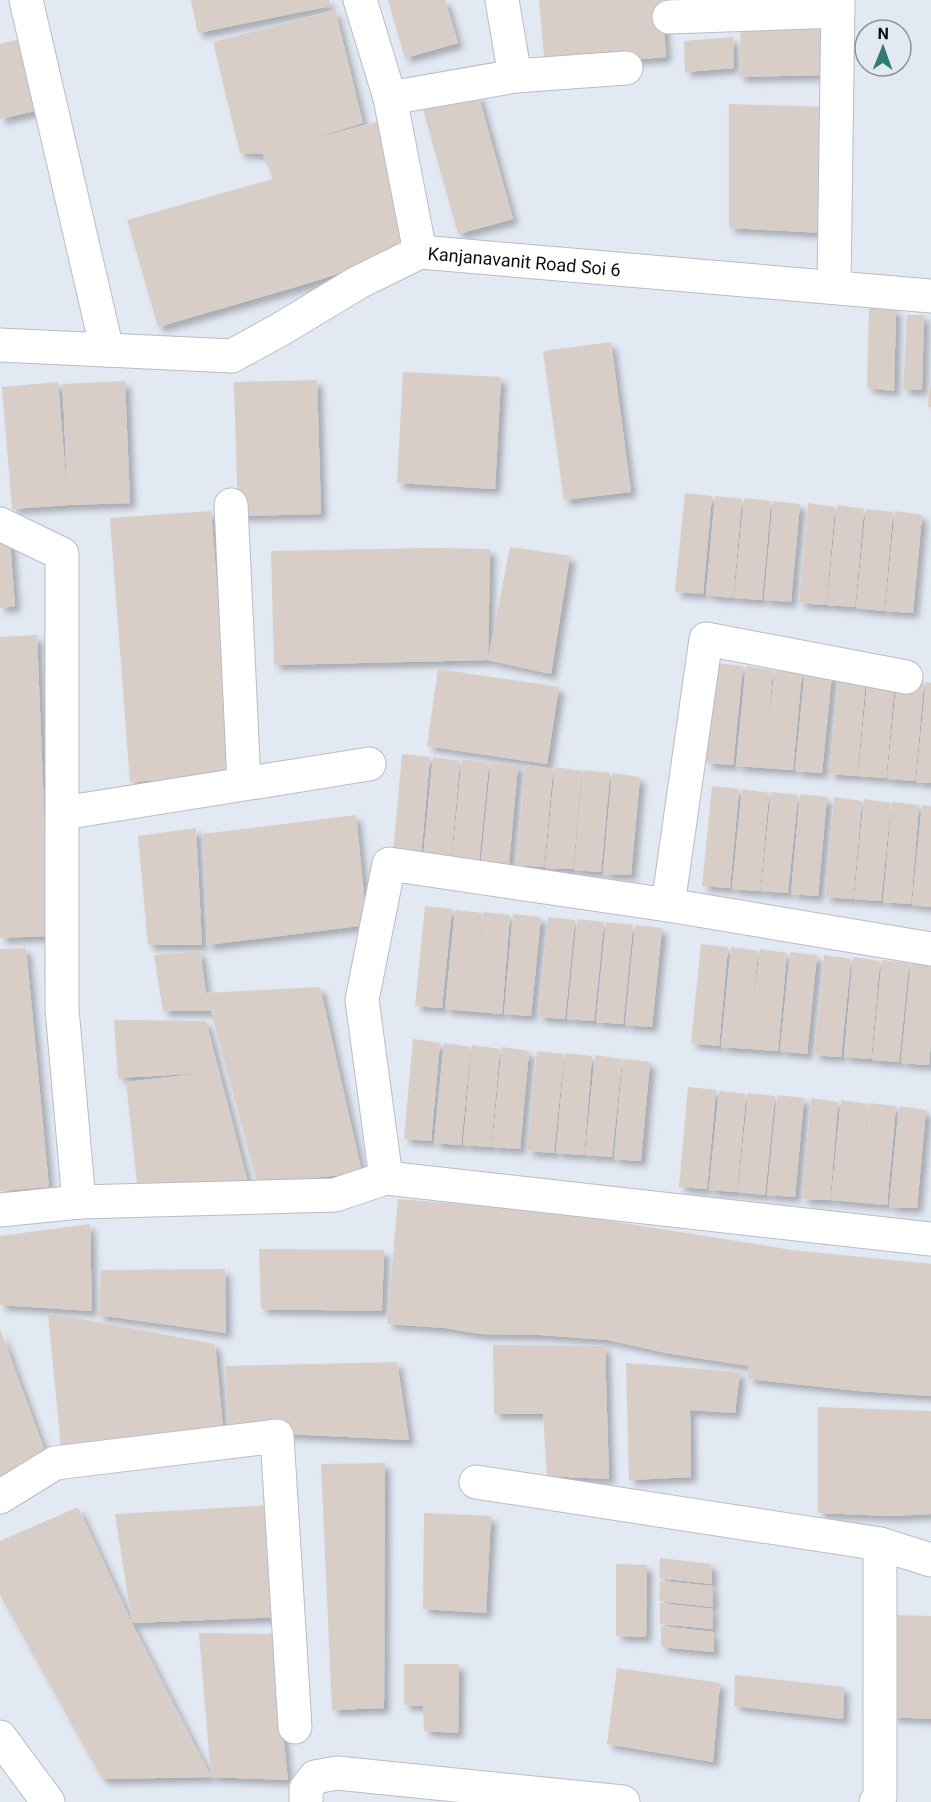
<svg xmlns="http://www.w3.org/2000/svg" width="931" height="1802" viewBox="0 0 931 1802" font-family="Roboto,sans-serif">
	<defs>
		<filter id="shadow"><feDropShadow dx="5.5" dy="5.5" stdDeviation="3" flood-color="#0004"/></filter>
	</defs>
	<rect width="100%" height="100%" fill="#e3e9f3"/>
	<g fill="#d9cdc8" filter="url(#shadow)">
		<path d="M191 0H329L330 6 198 33Z"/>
		<path d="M388 0H445L458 43 405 58Z"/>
		<path d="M539 0H662L666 57 545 67Z"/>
		<path d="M335 10 363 123 306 141 379 121 416 248 306 284 158 327 127 220 273 179 263 154 240 153 213 42Z"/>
		<path d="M827 23 826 75 739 77 741 24Z"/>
		<path d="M733 37 734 68 685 72 684 41Z"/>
		<path d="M24 38 39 110 0 119V44Z"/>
		<path d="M478 94 513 219 458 234 423 109Z"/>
		<path d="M729 104 829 107 826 233 729 228Z"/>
		<path d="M869 307 896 309 894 391 867 388Z"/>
		<path d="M907 315H924L922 390H903Z"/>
		<path d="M611 342 631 492 564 500 543 351Z"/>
		<path d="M403 372 501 377 495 489 397 483Z"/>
		<path d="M317 380 321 514 238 516 234 382Z"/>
		<path d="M125 381 130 503 68 505 12 509 2 387 58 382 67 492 63 384Z"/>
		<path d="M929 386H931V407H928Z"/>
		<path d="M685 493 712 496 703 594 675 592Z"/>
		<path d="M715 496 742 499 733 598 706 595Z"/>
		<path d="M744 498 771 501 762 600 734 598Z"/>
		<path d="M773 501 800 504 791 602 764 600Z"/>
		<path d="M808 503 835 507 826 605 799 603Z"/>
		<path d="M837 505 864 509 855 607 827 605Z"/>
		<path d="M866 509 893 512 884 611 856 608Z"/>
		<path d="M211 511 232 775 130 782 110 518Z"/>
		<path d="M895 511 922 515 913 613 885 611Z"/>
		<path d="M9 528 15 606 0 608V529Z"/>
		<path d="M510 547 570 556 551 674 488 660Z"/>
		<path d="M430 548 490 549 488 660 274 665 271 551Z"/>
		<path d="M37 635 49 936 0 938V637Z"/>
		<path d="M716 663 743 666 733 765 706 763Z"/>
		<path d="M746 666 773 670 766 744 775 668 802 672 793 770 736 766Z"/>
		<path d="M438 669 559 687 547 764 427 746Z"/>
		<path d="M805 671 832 674 822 773 795 771Z"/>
		<path d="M839 674 866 678 857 776 829 774Z"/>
		<path d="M868 676 895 680 886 778 858 776Z"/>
		<path d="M897 679 924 682 915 781 887 779Z"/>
		<path d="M926 682 931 683V783L916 782Z"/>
		<path d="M402 754 430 757 421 856 393 854Z"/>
		<path d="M433 757 460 761 451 859 423 858Z"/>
		<path d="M462 759 489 763 479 861 452 859Z"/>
		<path d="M491 762 518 765 509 864 481 862Z"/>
		<path d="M525 765 553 769 544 867 516 865Z"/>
		<path d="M555 767 582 771 573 869 545 868Z"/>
		<path d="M583 770 610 773 601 872 574 870Z"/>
		<path d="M612 773 640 777 631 875 603 874Z"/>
		<path d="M712 786 739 789 730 888 702 886Z"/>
		<path d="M742 789 769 793 760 891 732 889Z"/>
		<path d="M771 792 798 795 788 893 761 891Z"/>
		<path d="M800 794 827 797 818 896 791 894Z"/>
		<path d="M834 797 862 801 853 899 825 897Z"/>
		<path d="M864 799 891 803 881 901 854 899Z"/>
		<path d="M892 802 919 805 911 904 883 902Z"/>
		<path d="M922 805 931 806V907L912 905Z"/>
		<path d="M356 815 367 925 207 945 203 834Z"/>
		<path d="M196 828 202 945H148L138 836Z"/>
		<path d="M425 906 452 909 442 1008 415 1006Z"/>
		<path d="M455 910 482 913 475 987 483 912 510 915 502 1014 445 1009Z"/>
		<path d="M513 914 541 917 531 1016 504 1014Z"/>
		<path d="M548 917 575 920 565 1019 538 1017Z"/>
		<path d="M577 919 604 922 594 1021 567 1019Z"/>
		<path d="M606 922 633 925 623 1024 596 1022Z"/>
		<path d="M635 925 662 928 652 1027 625 1025Z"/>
		<path d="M701 944 728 947 719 1046 691 1043Z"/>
		<path d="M731 947 758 951 751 1025 760 949 787 953 778 1051 721 1047Z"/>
		<path d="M26 948 49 1187 0 1191V949Z"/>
		<path d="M200 951 206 993 320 987 362 1173 257 1183 211 1011H163L154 955Z"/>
		<path d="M790 952 817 955 807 1054 780 1051Z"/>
		<path d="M824 955 851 959 841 1057 814 1055Z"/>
		<path d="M853 957 880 961 871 1059 844 1057Z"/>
		<path d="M882 960 909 963 899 1062 872 1060Z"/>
		<path d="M911 963 931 966V1040L929 1065 901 1063Z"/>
		<path d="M114 1020 206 1021 248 1183 138 1192 126 1082 205 1073 118 1078Z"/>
		<path d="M413 1039 440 1043 431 1141 404 1139Z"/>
		<path d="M444 1043 471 1047 461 1145 434 1143Z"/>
		<path d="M472 1045 500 1049 491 1147 463 1145Z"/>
		<path d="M502 1047 529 1051 520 1149 492 1147Z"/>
		<path d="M537 1051 564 1054 554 1153 527 1151Z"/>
		<path d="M565 1053 592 1056 584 1155 556 1153Z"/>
		<path d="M595 1055 622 1059 612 1157 585 1155Z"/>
		<path d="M623 1059 650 1062 641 1161 614 1159Z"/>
		<path d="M688 1087 716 1090 707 1189 679 1187Z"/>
		<path d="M719 1091 746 1094 737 1192 709 1190Z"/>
		<path d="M748 1093 775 1096 765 1195 738 1192Z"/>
		<path d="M777 1095 804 1098 795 1197 767 1195Z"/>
		<path d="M811 1098 838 1102 830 1200 802 1199Z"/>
		<path d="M841 1100 868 1104 860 1187 869 1103 896 1106 887 1205 831 1200Z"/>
		<path d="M899 1106 926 1110 917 1208 889 1207Z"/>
		<path d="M398 1199 521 1209 598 1219 792 1250 931 1264V1396L859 1391 748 1379 749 1366 666 1353 608 1340 541 1335 480 1334 445 1328 387 1324Z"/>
		<path d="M90 1224 92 1311 0 1305V1236Z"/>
		<path d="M259 1249 384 1250 382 1311 261 1309Z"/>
		<path d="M225 1269 226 1333 98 1315 101 1270Z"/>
		<path d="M48 1313 215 1344 224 1438 62 1458Z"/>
		<path d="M0 1329 47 1457 0 1477Z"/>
		<path d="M493 1345 605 1346 609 1479 547 1476 543 1414H494Z"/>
		<path d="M397 1362 409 1440 227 1431 226 1366Z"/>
		<path d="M626 1363 740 1372 735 1413 690 1410 691 1477 629 1480Z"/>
		<path d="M818 1407 931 1411V1514L893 1516 818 1513Z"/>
		<path d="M385 1463 384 1708 332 1710 321 1464Z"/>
		<path d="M276 1505 282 1617 132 1623 211 1777 102 1779 0 1595V1541L78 1507 132 1623 115 1514Z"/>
		<path d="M424 1513 491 1516 486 1613 423 1609Z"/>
		<path d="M660 1558 711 1564 712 1584 659 1578Z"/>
		<path d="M616 1564 647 1565 646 1637 616 1636Z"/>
		<path d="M660 1581 712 1586 713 1607 659 1601Z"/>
		<path d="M660 1603 712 1609 713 1629 660 1624Z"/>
		<path d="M892 1615 931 1616V1719L891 1717Z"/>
		<path d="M661 1626 713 1632 714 1652 661 1647Z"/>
		<path d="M199 1633 272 1634 288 1780 211 1777Z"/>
		<path d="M404 1664H459L458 1733 424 1731 423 1706 404 1705Z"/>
		<path d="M617 1668 720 1683 713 1762 607 1744Z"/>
		<path d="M735 1675 844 1687 843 1719 734 1706Z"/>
	</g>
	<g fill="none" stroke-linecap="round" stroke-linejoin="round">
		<g stroke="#b7bcc7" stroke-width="35">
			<g id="street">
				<path d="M26 0 107 350"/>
				<path d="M360 0 390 98 420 252"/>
				<path d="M502 0 515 76"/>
				<path d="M669 17 838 11"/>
				<path d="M390 98 515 76 626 68"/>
				<path d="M834 287 838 0"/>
				<path id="s1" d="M0 345 232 356 281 329 359 282 420 252 931 296"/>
				<path d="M231 505 244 783"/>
				<path d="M0 524 62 554V1009L79 1202 335 1195 386 1178 931 1239"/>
				<path d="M63 813 369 764"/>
				<path d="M668 905 706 639 906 677"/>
				<path d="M386 1178 362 1000 389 864 668 905 931 949"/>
				<path d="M0 1210 79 1202"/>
				<path d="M476 1482 880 1544 931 1560"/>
				<path d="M0 1497 55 1463 277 1436 295 1727"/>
				<path d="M306 1802V1789L315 1777 337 1773 623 1802"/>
				<path d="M876 1802 880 1797V1544"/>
			</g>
		</g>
		<g stroke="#b7bcc7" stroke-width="35">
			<path id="secondary" d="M0 1737 48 1802"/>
		</g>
		<use href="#street" stroke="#fff" stroke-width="33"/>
		<use href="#secondary" stroke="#fff" stroke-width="33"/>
	</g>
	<g text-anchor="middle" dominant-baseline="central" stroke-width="6" stroke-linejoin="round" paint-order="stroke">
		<g font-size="18" fill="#0d0e12" stroke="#e3e9f3">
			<text stroke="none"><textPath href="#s1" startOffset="552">Kanjanavanit Road Soi 6</textPath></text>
		</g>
	</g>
	<g transform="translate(883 48) rotate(1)"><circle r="28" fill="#e3e9f3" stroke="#8d9199" stroke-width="1.5"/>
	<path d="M0-4.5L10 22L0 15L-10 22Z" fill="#337b74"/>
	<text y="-9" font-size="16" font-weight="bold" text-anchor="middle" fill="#0d0e12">N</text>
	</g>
</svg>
